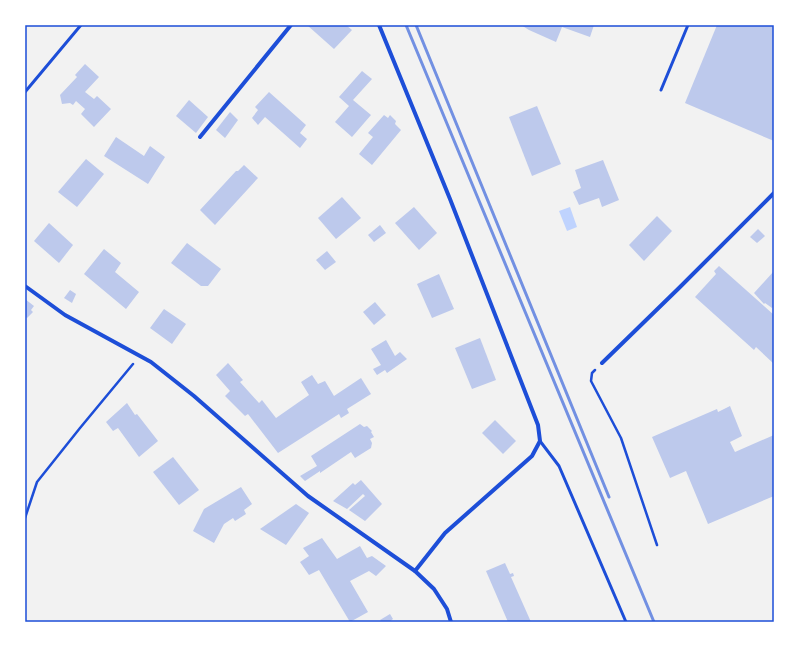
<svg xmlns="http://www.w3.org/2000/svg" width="799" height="647" viewBox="0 0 799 647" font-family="Ubuntu,sans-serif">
	<rect width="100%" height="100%" fill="#f2f2f2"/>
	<path fill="#bfd3fe" d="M570 207 577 227 567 231 559 211Z"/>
	<g fill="#bdc9ec">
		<path d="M307 25H346L352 30 334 49Z"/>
		<path d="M521 25H594L590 37 562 27 556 42 529 30Z"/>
		<path d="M717 25H774V141L685 103Z"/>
		<path d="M85 64 99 77 85 92 94 99 97 96 111 109 94 127 81 114 85 109 76 101 73 105 70 103 62 104 60 95 77 77 75 75Z"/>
		<path d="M362 71 372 79 353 100 371 115 352 137 335 122 349 106 339 97Z"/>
		<path d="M269 92 306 125 300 133 307 139 300 148 265 117 258 125 252 118 258 110 255 107Z"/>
		<path d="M189 100 208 117 196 133 176 116Z"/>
		<path d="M537 106 561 164 532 176 509 117Z"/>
		<path d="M230 112 238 120 225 138 216 130Z"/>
		<path d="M384 115 388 118 390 115 396 121 395 124 401 130 372 165 359 154 373 137 368 133Z"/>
		<path d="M116 137 144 156 150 146 165 157 148 184 104 156Z"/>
		<path d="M86 159 104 174 77 207 58 192Z"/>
		<path d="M603 160 619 200 602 207 599 198 579 205 573 192 581 188 575 170Z"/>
		<path d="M244 165 258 178 215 225 200 210 236 171H238Z"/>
		<path d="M342 197 361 218 336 239 318 218Z"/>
		<path d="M414 207 437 233 419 250 395 223Z"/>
		<path d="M657 216 672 231 644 261 629 245Z"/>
		<path d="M49 223 73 245 59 263 34 241Z"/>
		<path d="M380 225 386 233 374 242 368 235Z"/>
		<path d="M758 229 765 236 757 243 750 237Z"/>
		<path d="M187 243 221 269 208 286H201L171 263Z"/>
		<path d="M104 249 121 263 115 272 139 292 126 309 84 274Z"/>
		<path d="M327 251 336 262 325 270 316 260Z"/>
		<path d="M719 266 774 315V364L756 347 754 350 695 297 716 274 714 271Z"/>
		<path d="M774 271V305L772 308 765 303 764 304 754 293Z"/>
		<path d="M439 274 454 309 432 318 417 284Z"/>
		<path d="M70 290 76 294 72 303 64 298Z"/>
		<path d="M25 299 34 306 31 310 33 312 27 318 25 316Z"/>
		<path d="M375 302 386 315 374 325 363 312Z"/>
		<path d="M164 309 186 324 172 344 150 328Z"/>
		<path d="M480 338 496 380 472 389 455 348Z"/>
		<path d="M386 340 395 356 400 352 407 359 387 373 385 370 377 375 373 369 381 365 371 349Z"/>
		<path d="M228 363 243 380 240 382 259 403 262 400 276 418 309 395 301 382 312 375 318 384 325 381 334 396 361 378 371 394 347 409 349 413 341 418 339 414 278 453 248 414 245 416 225 396 230 391 216 375Z"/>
		<path d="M127 403 135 415 137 414 158 441 139 457 118 428 113 431 106 422Z"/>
		<path d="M730 406 742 436 730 442 735 452 774 435V496L708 524 686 471 670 478 652 437 717 409 718 412Z"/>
		<path d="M495 420 516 441 503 454 482 433Z"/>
		<path d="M360 424 364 427 367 426 372 431 371 432 374 437 370 439 372 443 371 448 355 458 351 452 320 473V471L305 481 300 476 317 466 311 456Z"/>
		<path d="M173 457 199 490 179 505 153 472Z"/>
		<path d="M361 480 382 504 365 521 349 510 365 496 363 494 347 509 333 501 353 483 355 485Z"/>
		<path d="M241 487 252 504 244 510 246 514 235 521 233 518 224 524 214 543 193 531 204 509Z"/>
		<path d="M296 504 309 513 286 545 260 529Z"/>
		<path d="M322 538 337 559 360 546 367 558 372 556 386 566 376 576 369 571 350 581 368 612 350 622 319 570 309 575 300 562 309 556 303 548Z"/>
		<path d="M505 563 510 574 513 573 514 576 511 577 531 622H508L486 571Z"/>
		<path d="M390 614 393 619 389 622H382L380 620Z"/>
	</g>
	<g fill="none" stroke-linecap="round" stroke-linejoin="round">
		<g stroke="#1d4ed8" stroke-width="2.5">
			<path d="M595 370 592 373 591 381 621 438 657 545"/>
			<path d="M25 518 37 482 80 428 133 364"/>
		</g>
		<g stroke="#1d4ed8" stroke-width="3">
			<path d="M661 90 688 25"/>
			<path d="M25 92 81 25"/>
			<path d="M540 441 559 466 626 622"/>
		</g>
		<g stroke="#1d4ed8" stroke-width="4">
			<path d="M379 25 450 199 538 425 540 441 532 456 445 533 415 571"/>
			<path d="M200 137 291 25"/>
			<path d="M25 286 65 315 151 362 194 396 308 496 415 571 434 589 447 609 451 622"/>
			<path d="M602 363 679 288 774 193"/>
		</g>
		<g stroke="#7290e2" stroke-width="3">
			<path d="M406 25 654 622"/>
			<path d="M416 25 609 497"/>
		</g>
	</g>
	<rect width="799" height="647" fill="none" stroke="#ffffff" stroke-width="52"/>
	<rect x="26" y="26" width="747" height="595" fill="none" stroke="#1d4ed8" stroke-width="1.5"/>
</svg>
